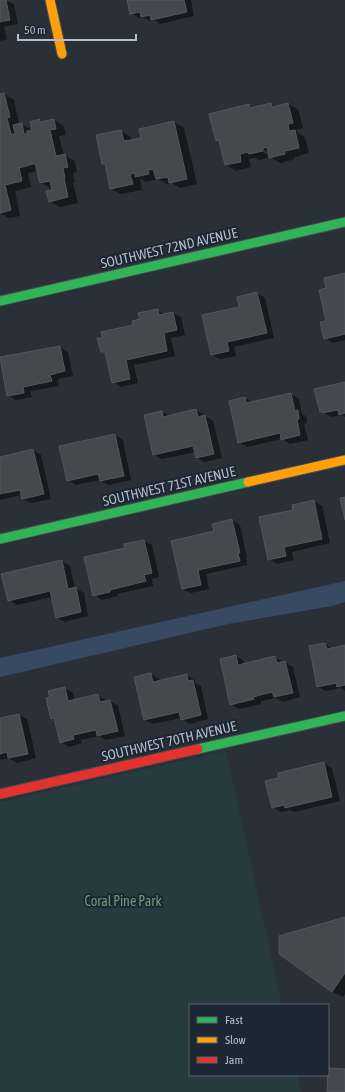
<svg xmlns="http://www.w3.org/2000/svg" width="345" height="1092" viewBox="0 0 345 1092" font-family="'Asap Condensed',sans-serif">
	<rect width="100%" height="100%" fill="#2a3038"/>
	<path fill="#273a3e" d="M226 751 282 1005H190V1075H297L301 1092H0V802Z"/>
	<path fill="#384963" d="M345 581V602L332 606 228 624 0 677V658Z"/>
	<g fill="#0007" fill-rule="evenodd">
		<path d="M5 0 14 4 18 24 4 27 7 39 0 41V1Z"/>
		<path d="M128 0H191L194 16 160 24 154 20 150 21 142 17 139 18 131 13Z"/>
		<path d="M4 94 14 100 19 123H16L17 125 22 124 33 131 40 120 43 122 54 120 64 126 66 135 59 136 64 155 75 161 77 172 73 173 75 183H73L78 203 60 207 49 201 53 190 52 188H51L40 183 38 171 28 173 31 187 15 191 20 216 9 218 0 213V95Z"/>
		<path d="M271 104 276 107 288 104 298 109 303 128 297 130 298 133 305 137 309 153 295 157V159L280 163 270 157 259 160 256 158 249 159 251 167 236 171 226 165 220 142 217 140 248 105 254 108ZM259 147 269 153V156L258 149Z"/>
		<path d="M174 122 184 128 197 184 180 188 172 183 167 184 158 179 146 182 141 179H140L142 190 121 194 111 189 106 165 103 163 121 131 131 137 132 141 142 138 140 130Z"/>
		<path d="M345 274V333L330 336V338L345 335V340L333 343 325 338 327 321V289Z"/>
		<path d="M257 293 265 298 274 338 234 347 236 356 220 359 212 355 240 307Z"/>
		<path d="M157 310 165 314 173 313 181 317 185 335 171 338 175 356 134 365 138 383 121 387 113 382 107 355 102 352 103 338 135 326 141 320Z"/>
		<path d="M60 347 68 352 73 376 58 379 59 386 30 391 32 397 16 400 8 395Z"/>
		<path d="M345 383V417L342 415 332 417 321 412Z"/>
		<path d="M291 394 299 399 302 414 306 416 307 423 304 424 308 440 290 444 282 439 247 447 239 442 230 402 245 398 253 402Z"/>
		<path d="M196 410 204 415 205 416 213 421 222 458 205 462 197 458 195 452 162 459 154 455 162 412 170 416Z"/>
		<path d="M115 435 123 440 131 480 109 485 100 480 76 485 68 480Z"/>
		<path d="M33 450 41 455 51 499 31 503 23 499 22 495 0 500V456V458Z"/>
		<path d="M314 501 322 506 330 543 292 552 294 560 277 564 269 559 295 510Z"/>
		<path d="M232 520 240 525 247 557 246 558 247 565 206 574 209 589 191 593 183 589 215 532Z"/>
		<path d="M144 541 152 545 159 577 152 579 153 586 117 594 118 596 102 600 94 595 126 548Z"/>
		<path d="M62 561 70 566 75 588 84 593 88 616 65 622 57 618 52 597 17 605 9 600Z"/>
		<path d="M325 644 333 649 345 646V691L341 688 326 691 318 687Z"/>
		<path d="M236 656 244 661V664L275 657 293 667 300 697 283 702 276 698 261 701V704L239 709 231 704Z"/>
		<path d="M151 674 159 679 160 681 186 675 195 680V683L201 686 208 719 190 724 182 719 181 718 153 724 145 720Z"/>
		<path d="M64 688 73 693 75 701 98 696 106 700 107 702 110 701 118 706 125 736 106 740 99 736 81 740 82 743 69 747 61 742 56 721 51 718V698Z"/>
		<path d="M19 715 27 719 36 758 17 763 9 758 0 760V719Z"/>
		<path d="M324 763 332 768 340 801 294 812 290 810 281 812 273 807 280 778Z"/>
		<path d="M345 918V994L343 997 333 992 280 953Z"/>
	</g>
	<g fill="#444950" stroke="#52575f">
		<path d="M0 0H6L10 20 0 22Z"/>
		<path d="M127 0H184L187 12 151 20 150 15 141 17 140 12 130 14Z"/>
		<path d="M4 93 10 117 7 118 11 134H15L13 125 22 123 24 134H27V131L32 130 30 122 40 119V122L54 119 56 129 50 130 56 156 65 154 68 167 63 168 65 178H64L68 197 49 202 46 191 52 190 50 181 40 183 35 164H33L19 168 22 181 5 185 11 210 0 213V94Z"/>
		<path d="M271 103 272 107 288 103 293 123 288 124 289 131 295 130 299 148 285 151V154L269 158 267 147 263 148V151L249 154 248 152 240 154 241 162 225 165 219 140 216 141 209 114 249 104 250 108Z"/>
		<path d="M174 121 187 179 169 183 168 177 156 179 153 169 148 170 149 174 135 177V173L130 174 133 184 110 189 105 164H102L96 135 121 130 124 141 141 138 139 129Z"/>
		<path d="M345 273V334L324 339 320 322 326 321 319 290 326 288 324 278Z"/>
		<path d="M257 292 267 333 227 342 229 351 211 355 202 315 239 307 237 297Z"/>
		<path d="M158 309 159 315 173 312 177 330 164 333 167 351 126 360 130 379 112 383 105 352H101L97 338H102L101 332 133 325 132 321 140 319 138 313Z"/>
		<path d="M60 346 65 371 50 375 52 381 23 387 24 393 7 396 0 357Z"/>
		<path d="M345 382V413L339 415 338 410 323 413V412H320L314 389Z"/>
		<path d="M291 393 295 411 298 410 299 419H297L300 435 281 440 280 433 238 443 229 401 245 397 246 403Z"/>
		<path d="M196 409 198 417 205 415 214 454 196 458 193 446 153 455 144 415 162 411 163 417Z"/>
		<path d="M115 434 124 476 100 481 98 474 67 481 59 446Z"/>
		<path d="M33 449 44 494 22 499 20 490 0 494V457Z"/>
		<path d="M345 497V520L340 498Z"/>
		<path d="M314 500 322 539 284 547 286 556 268 560 259 517 293 510 292 505Z"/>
		<path d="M232 519 240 553H238L240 561 198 570 201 585 182 589 171 541 214 531 212 524Z"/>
		<path d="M144 540 152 573 144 575 146 581 110 590V592L93 596 84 557 125 548 124 544Z"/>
		<path d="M62 560 68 589 76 587 81 612 56 618 50 591 8 601 1 574Z"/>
		<path d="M325 643 327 649 345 645V685L337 687 336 683 317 687 309 646Z"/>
		<path d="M236 655 238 665 275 656 277 663 285 661 293 693 274 697 272 692 253 697 254 699 230 705 220 659Z"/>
		<path d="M151 673 153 682 187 674 188 681 193 680 201 715 181 720 179 712 144 720 134 677Z"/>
		<path d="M65 687 68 701 98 694 100 702 110 700 118 731 97 736 96 730 73 735 74 739 60 743 54 718 51 719 46 698 50 697 48 691Z"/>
		<path d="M19 714 28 754 8 758 7 752 0 754V718Z"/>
		<path d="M324 762 332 797 285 808 284 805 272 808 265 781 278 778V773Z"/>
		<path d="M345 917V973L332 992 279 954V936Z"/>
		<path d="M328 1068 345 1069V1092H327Z"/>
	</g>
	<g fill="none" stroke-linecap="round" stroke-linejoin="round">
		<g stroke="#484c53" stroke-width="11">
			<g id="fast">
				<path d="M0 301 345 222"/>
				<path d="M0 539 248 482"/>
				<path d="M198 749 345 716"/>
			</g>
		</g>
		<g stroke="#484c53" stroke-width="11">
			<g id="slow">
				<path d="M50 0 62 54"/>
				<path d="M248 482 345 460"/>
			</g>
		</g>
		<g stroke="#484c53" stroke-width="11">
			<path id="jam" d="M0 794 198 749"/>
		</g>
		<use href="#fast" stroke="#30b455" stroke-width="9"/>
		<use href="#slow" stroke="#ff9f0a" stroke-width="9"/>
		<use href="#jam" stroke="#e5322d" stroke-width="9"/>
	</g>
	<g text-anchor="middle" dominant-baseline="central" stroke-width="4" stroke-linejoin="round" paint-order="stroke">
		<g font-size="14" fill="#b4bcc9" stroke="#1d2633">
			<text transform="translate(169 248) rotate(-13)">SOUTHWEST 72ND AVENUE</text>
			<text transform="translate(169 486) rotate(-13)">SOUTHWEST 71ST AVENUE</text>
			<text transform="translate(169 741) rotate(-13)">SOUTHWEST 70TH AVENUE</text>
		</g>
		<g font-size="14" fill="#6b9a76" stroke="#1d2633">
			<text x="123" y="901">Coral Pine Park</text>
		</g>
	</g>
	<rect x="189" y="1004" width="140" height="72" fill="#1d2633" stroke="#59626f"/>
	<rect x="197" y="1017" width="20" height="6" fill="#30b455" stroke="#59626f"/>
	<text x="225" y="1024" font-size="12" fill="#b4bcc9">Fast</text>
	<rect x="197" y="1037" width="20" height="6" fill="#ff9f0a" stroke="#59626f"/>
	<text x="225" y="1044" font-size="12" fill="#b4bcc9">Slow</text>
	<rect x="197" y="1057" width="20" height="6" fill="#e5322d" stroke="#59626f"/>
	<text x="225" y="1064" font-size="12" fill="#b4bcc9">Jam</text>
	<path d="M18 34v6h118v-6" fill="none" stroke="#b4bcc9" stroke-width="2"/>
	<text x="24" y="34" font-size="12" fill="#b4bcc9" stroke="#1d2633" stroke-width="3" paint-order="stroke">50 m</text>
</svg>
